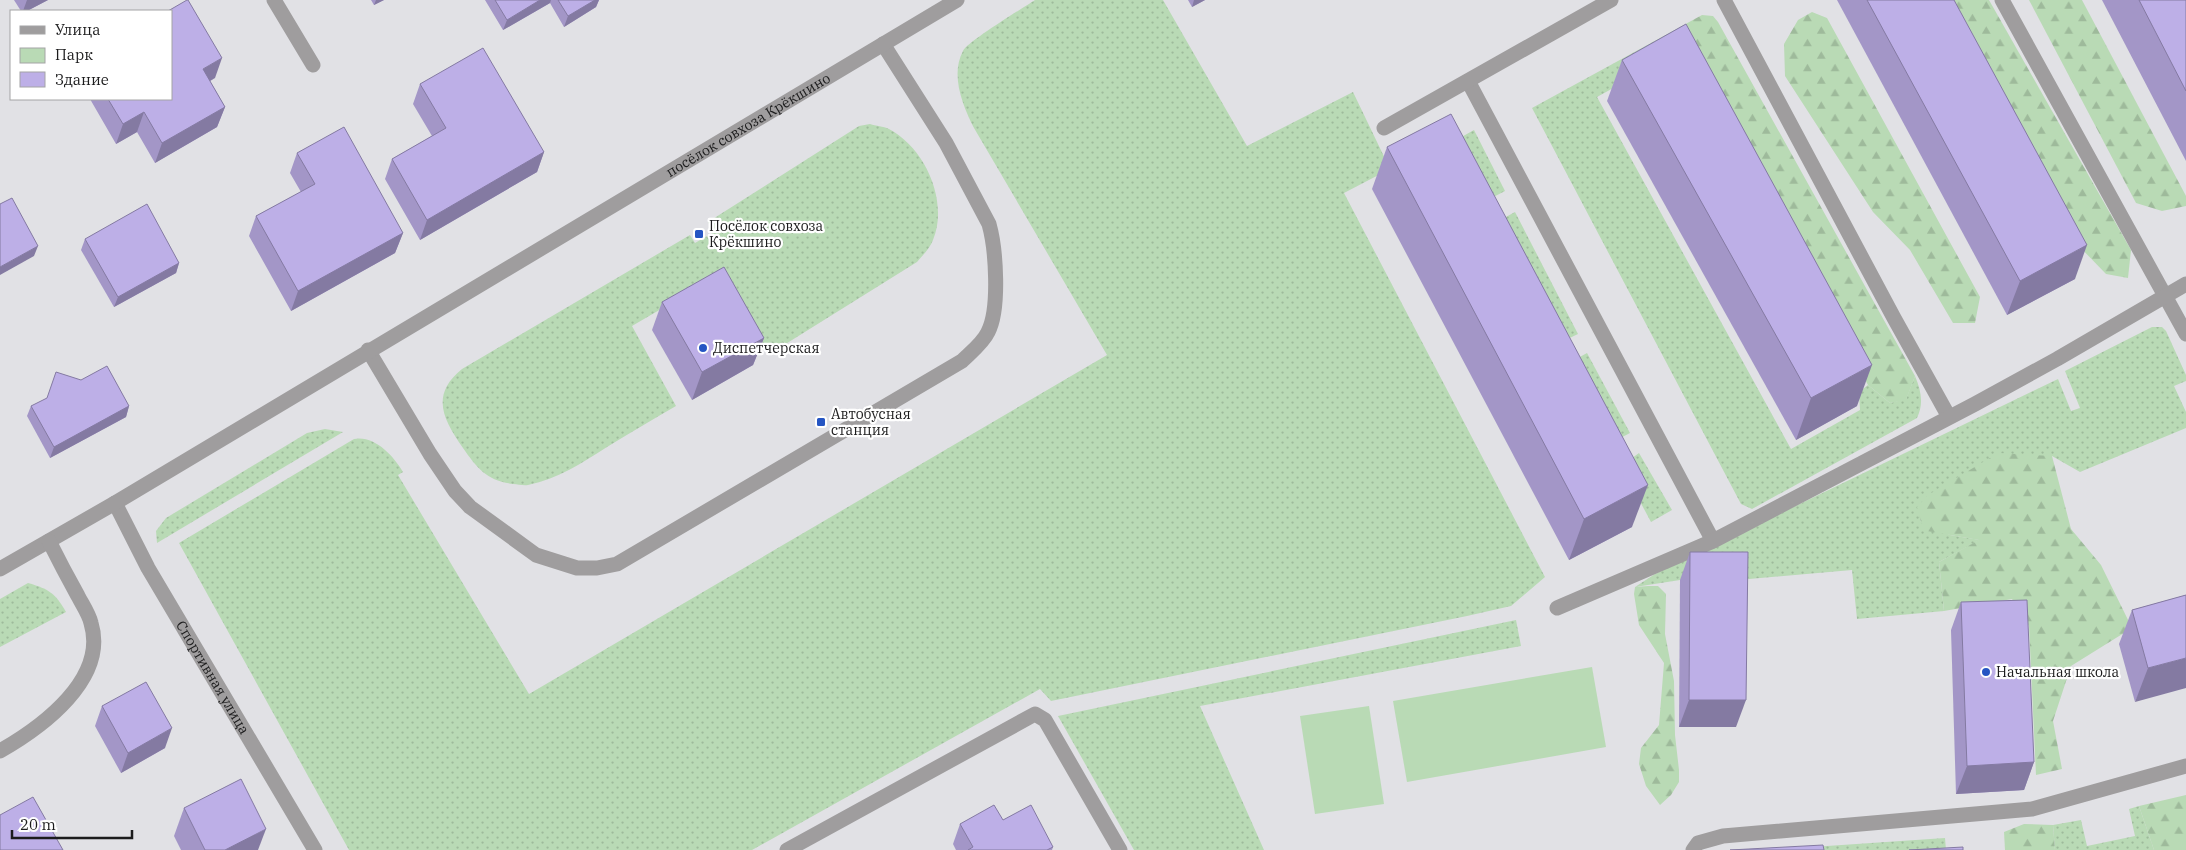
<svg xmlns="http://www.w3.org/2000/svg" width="2186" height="850" viewBox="0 0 2186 850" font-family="'IBM Plex Serif',serif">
	<defs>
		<pattern id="green-dots" width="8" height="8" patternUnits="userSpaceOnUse" patternTransform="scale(1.25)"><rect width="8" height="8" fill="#b9dab5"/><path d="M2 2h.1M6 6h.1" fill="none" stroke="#9eba9b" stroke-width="1.8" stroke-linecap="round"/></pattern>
		<pattern id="forest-firs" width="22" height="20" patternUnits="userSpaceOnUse" patternTransform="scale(1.25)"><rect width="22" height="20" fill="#b9dab5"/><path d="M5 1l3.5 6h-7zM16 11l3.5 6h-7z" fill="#9eba9b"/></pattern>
	</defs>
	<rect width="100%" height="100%" fill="#e1e1e5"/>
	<g fill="url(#green-dots)">
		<path d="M1035 0H1163L1247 146 1353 92 1390 169 1344 193 1545 577 1511 606 1467 616 1051 701 1040 689 752 850H349L179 543 354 439C374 435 393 455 403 472L398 475 529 694 1107 355 974 128C963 106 950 75 963 51 967 42 1023 8 1035 0Z"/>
		<path d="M1671 32 1675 54 1597 97 1791 449 1860 410 1859 392 1868 385 1890 403 1906 399 1915 376C1921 390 1924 404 1917 418L1752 509 1741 504 1532 108Z"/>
		<path d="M870 124C876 126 883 126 889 129 925 148 949 201 933 240 930 248 923 255 917 262L768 355 721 274 632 326 676 406C653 419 630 433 607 447 582 463 558 479 528 485 523 486 518 484 513 484 487 481 477 468 463 448 443 419 430 395 462 369L690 235 695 243 714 232 708 222 859 126Z"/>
		<path d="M1474 130 1505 191 1480 204 1449 144Z"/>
		<path d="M1515 212 1578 334 1555 345 1493 224Z"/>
		<path d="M2152 327H2162L2166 331 2186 375V381L2174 386 2186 412V428L2080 472 2052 456 1920 516 1921 522 1950 535 1980 540 1939 562 1944 611 1857 619 1852 570 1738 580H1680L1635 587 1655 574 2058 379 2071 411 2080 408 2065 371Z"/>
		<path d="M1587 353 1630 433 1609 444 1567 364Z"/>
		<path d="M325 429 343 432 157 543 156 531 166 518 307 433Z"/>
		<path d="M1639 453 1672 510 1651 522 1621 466Z"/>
		<path d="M28 583C49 589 55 593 66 612L0 647V599Z"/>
		<path d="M1516 620 1521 646 1200 706 1264 850H1134L1058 716Z"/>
		<path d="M2139 806 2154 850H2055L2053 825 2081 820 2087 846 2135 836 2129 809Z"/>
		<path d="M1945 838 1946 850H1812V847Z"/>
	</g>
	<g fill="url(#forest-firs)">
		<path d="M1945 0H1989L2131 250 2128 278 2106 274 2075 242Z"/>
		<path d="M2029 0H2082L2186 196V206L2162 211 2136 203Z"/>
		<path d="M1812 12 1827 18 1980 297 1975 323H1953L1910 250 1873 212 1785 76 1784 44 1798 20Z"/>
		<path d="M1702 15 1713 16 1718 22 1915 376 1906 400 1890 403 1868 385 1692 59 1671 32Z"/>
		<path d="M1998 453 2052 456 2071 529 2101 565 2132 628 2071 666 2053 721 2062 769 2036 775 2029 626 2012 599 1944 611 1939 562 1979 540 1927 531 1921 522 1917 507 1928 495Z"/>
		<path d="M1648 586H1658L1666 594 1665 634 1674 681 1675 735 1679 770V782L1671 795 1660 805 1646 786 1639 764 1641 748 1659 725 1664 663 1639 625 1634 594 1635 587Z"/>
		<path d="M2186 795V850H2154L2139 806Z"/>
		<path d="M2024 824 2053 825 2055 850H2005L2004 832Z"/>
	</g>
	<g fill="#b9dab5">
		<path d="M1592 667 1606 747 1407 782 1393 701Z"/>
		<path d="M1369 706 1384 804 1315 814 1300 716Z"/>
	</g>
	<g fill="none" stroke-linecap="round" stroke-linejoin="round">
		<g stroke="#9f9d9e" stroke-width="15">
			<path d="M274 0 313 65"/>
			<path d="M1724 0 1894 318 1949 417"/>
			<path d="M2002 0 2186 334"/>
			<path d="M1468 81 1713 541"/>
			<path d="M1384 128 1611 0"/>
			<path d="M368 350 430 454 455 491 470 507 536 555 577 568H597L617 564 962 361C970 353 983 343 988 332 1000 309 996 249 989 224L946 143 883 44"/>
			<path id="s1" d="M115 503 148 568 315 850"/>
			<path id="s2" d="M0 569 115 503 957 0"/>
			<path d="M1557 608 1713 541 1975 404 2057 359 2186 284"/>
			<path d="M0 751C42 727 108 679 91 623 89 614 82 604 78 596 68 578 58 559 49 541"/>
			<path d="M787 850 1035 714 1045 720 1120 850"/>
			<path d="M1693 850 1698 843 1723 836 2032 809 2186 766"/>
		</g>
	</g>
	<g fill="#a396c7">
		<path d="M14 0H48L27 11H21Z"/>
		<path d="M371 0H384L374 5Z"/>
		<path d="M485 0H599L596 7 564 27 550 3 503 30Z"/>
		<path d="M1188 0H1205L1192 7Z"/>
		<path d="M1837 0H1954L2075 279 2007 315Z"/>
		<path d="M2102 0H2186V161Z"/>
		<path d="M1622 60 1857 406 1796 440 1607 101Z"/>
		<path d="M215 78 210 81 225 107 217 127 155 163 137 132 116 144 90 99H171Z"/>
		<path d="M420 84 544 152 537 172 420 240 385 179 392 159 432 136 413 104Z"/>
		<path d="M1387 147 1632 527 1569 560 1372 189Z"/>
		<path d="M297 153 403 233 395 253 291 311 249 236 256 216 301 192 290 173Z"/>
		<path d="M85 239 179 263 176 273 114 307 81 250Z"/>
		<path d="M662 302 764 338 753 365 692 400 652 330Z"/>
		<path d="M31 406H129L126 417 50 458 27 416Z"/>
		<path d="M1690 552 1736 727H1679L1680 580Z"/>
		<path d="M2186 595 2135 702 2119 644 2132 610Z"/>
		<path d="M1961 602 2034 762 2024 790 1956 794 1951 630Z"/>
		<path d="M102 706 165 748 121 773 95 726Z"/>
		<path d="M184 808 258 850H181L174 836Z"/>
		<path d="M1003 820 1053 847 1052 850H956L953 844 960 824Z"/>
	</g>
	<g fill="#847aa2">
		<path d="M27 0H48L27 11H23Z"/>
		<path d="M376 0H384L374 5Z"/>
		<path d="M540 0H551L550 3 503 30 507 20Z"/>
		<path d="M595 0H599L596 7 564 27 568 16Z"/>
		<path d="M1194 0H1205L1192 7Z"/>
		<path d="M222 58 215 78 196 89 203 69Z"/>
		<path d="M225 107 217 127 155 163 162 143Z"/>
		<path d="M144 112 137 132 116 144 123 124Z"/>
		<path d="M544 152 537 172 420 240 427 220Z"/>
		<path d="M403 233 395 253 291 311 298 291Z"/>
		<path d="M2087 245 2075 279 2007 315 2020 281Z"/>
		<path d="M38 246 34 256 0 275V267Z"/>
		<path d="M179 263 176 273 114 307 118 297Z"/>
		<path d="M764 338 753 365 692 400 702 372Z"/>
		<path d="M1872 365 1857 406 1796 440 1811 398Z"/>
		<path d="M129 406 126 417 50 458 54 447Z"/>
		<path d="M1648 485 1632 527 1569 560 1584 519Z"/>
		<path d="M2186 658V688L2135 702 2148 668Z"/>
		<path d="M1689 700H1746L1736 727H1679Z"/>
		<path d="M172 728 165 748 121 773 128 753Z"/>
		<path d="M2034 762 2024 790 1956 794 1967 766Z"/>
		<path d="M266 829 258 850H225Z"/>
	</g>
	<g fill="#bdafe7" stroke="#847aa2">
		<path d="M187 0H188L222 58 203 69 225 107 162 143 144 112 123 124 108 99H171V11H168Z"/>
		<path d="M495 0H540L507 20Z"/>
		<path d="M558 0H595L568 16Z"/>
		<path d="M1867 0H1954L2087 245 2020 281Z"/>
		<path d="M2139 0H2186V91Z"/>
		<path d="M1686 24 1872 365 1811 398 1622 60Z"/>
		<path d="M483 48 544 152 427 220 392 159 446 128 420 84Z"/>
		<path d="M1451 114 1648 485 1584 519 1387 147Z"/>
		<path d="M344 127 403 233 298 291 256 216 315 184 297 153Z"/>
		<path d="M12 198 38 246 0 267V204Z"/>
		<path d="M147 204 179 263 118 297 85 239Z"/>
		<path d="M724 267 764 338 702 372 662 302Z"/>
		<path d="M107 366 129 406 54 447 31 406 47 398 56 372 81 380Z"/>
		<path d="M1690 552H1748L1746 700H1689Z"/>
		<path d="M2186 595V658L2148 668 2132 610Z"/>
		<path d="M2027 600 2034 762 1967 766 1961 602Z"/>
		<path d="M146 682 172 728 128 753 102 706Z"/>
		<path d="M241 779 266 829 225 850H205L184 808Z"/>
		<path d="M33 797 63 850H0V815Z"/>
		<path d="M994 805 1003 820 1031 805 1053 847 1047 850H968L973 847 960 824Z"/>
		<path d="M1823 845 1824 850H1730Z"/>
		<path d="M1963 847V850H1909Z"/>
	</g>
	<g fill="#2555c3" stroke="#fff" stroke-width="2">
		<rect x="694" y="229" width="10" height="10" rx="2.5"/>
		<circle cx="703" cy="348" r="5"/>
		<rect x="816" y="417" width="10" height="10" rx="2.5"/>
		<circle cx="1986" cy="672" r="5"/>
	</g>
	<g text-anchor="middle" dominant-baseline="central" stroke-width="4.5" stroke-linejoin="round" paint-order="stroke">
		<g font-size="14" fill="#1c1c1d" stroke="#fff">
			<text stroke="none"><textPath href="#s2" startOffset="870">посёлок совхоза Крёкшино</textPath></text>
			<text stroke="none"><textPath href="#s1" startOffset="200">Спортивная улица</textPath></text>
		</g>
		<g font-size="14" fill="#1c1c1d" stroke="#fff" text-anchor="start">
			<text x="709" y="226">Посёлок совхоза<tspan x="709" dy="16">Крёкшино</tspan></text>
			<text x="713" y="348">Диспетчерская</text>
			<text x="831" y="414">Автобусная<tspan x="831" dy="16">станция</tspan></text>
			<text x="1996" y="672">Начальная школа</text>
		</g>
	</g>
	<rect x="10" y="10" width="162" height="90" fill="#ffffff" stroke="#a4a4a5"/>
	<rect x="20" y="26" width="25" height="8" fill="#9f9d9e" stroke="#a4a4a5"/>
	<text x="55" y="35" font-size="15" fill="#1c1c1d">Улица</text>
	<rect x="20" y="48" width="25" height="15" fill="#b9dab5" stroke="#a4a4a5"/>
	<text x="55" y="60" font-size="15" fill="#1c1c1d">Парк</text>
	<rect x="20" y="72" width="25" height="15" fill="#bdafe7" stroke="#a4a4a5"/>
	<text x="55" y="85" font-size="15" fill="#1c1c1d">Здание</text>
	<path d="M12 830v8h120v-8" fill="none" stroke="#1c1c1d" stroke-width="2.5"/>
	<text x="20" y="830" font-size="15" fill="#1c1c1d" stroke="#ffffff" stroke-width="4" paint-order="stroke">20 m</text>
</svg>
